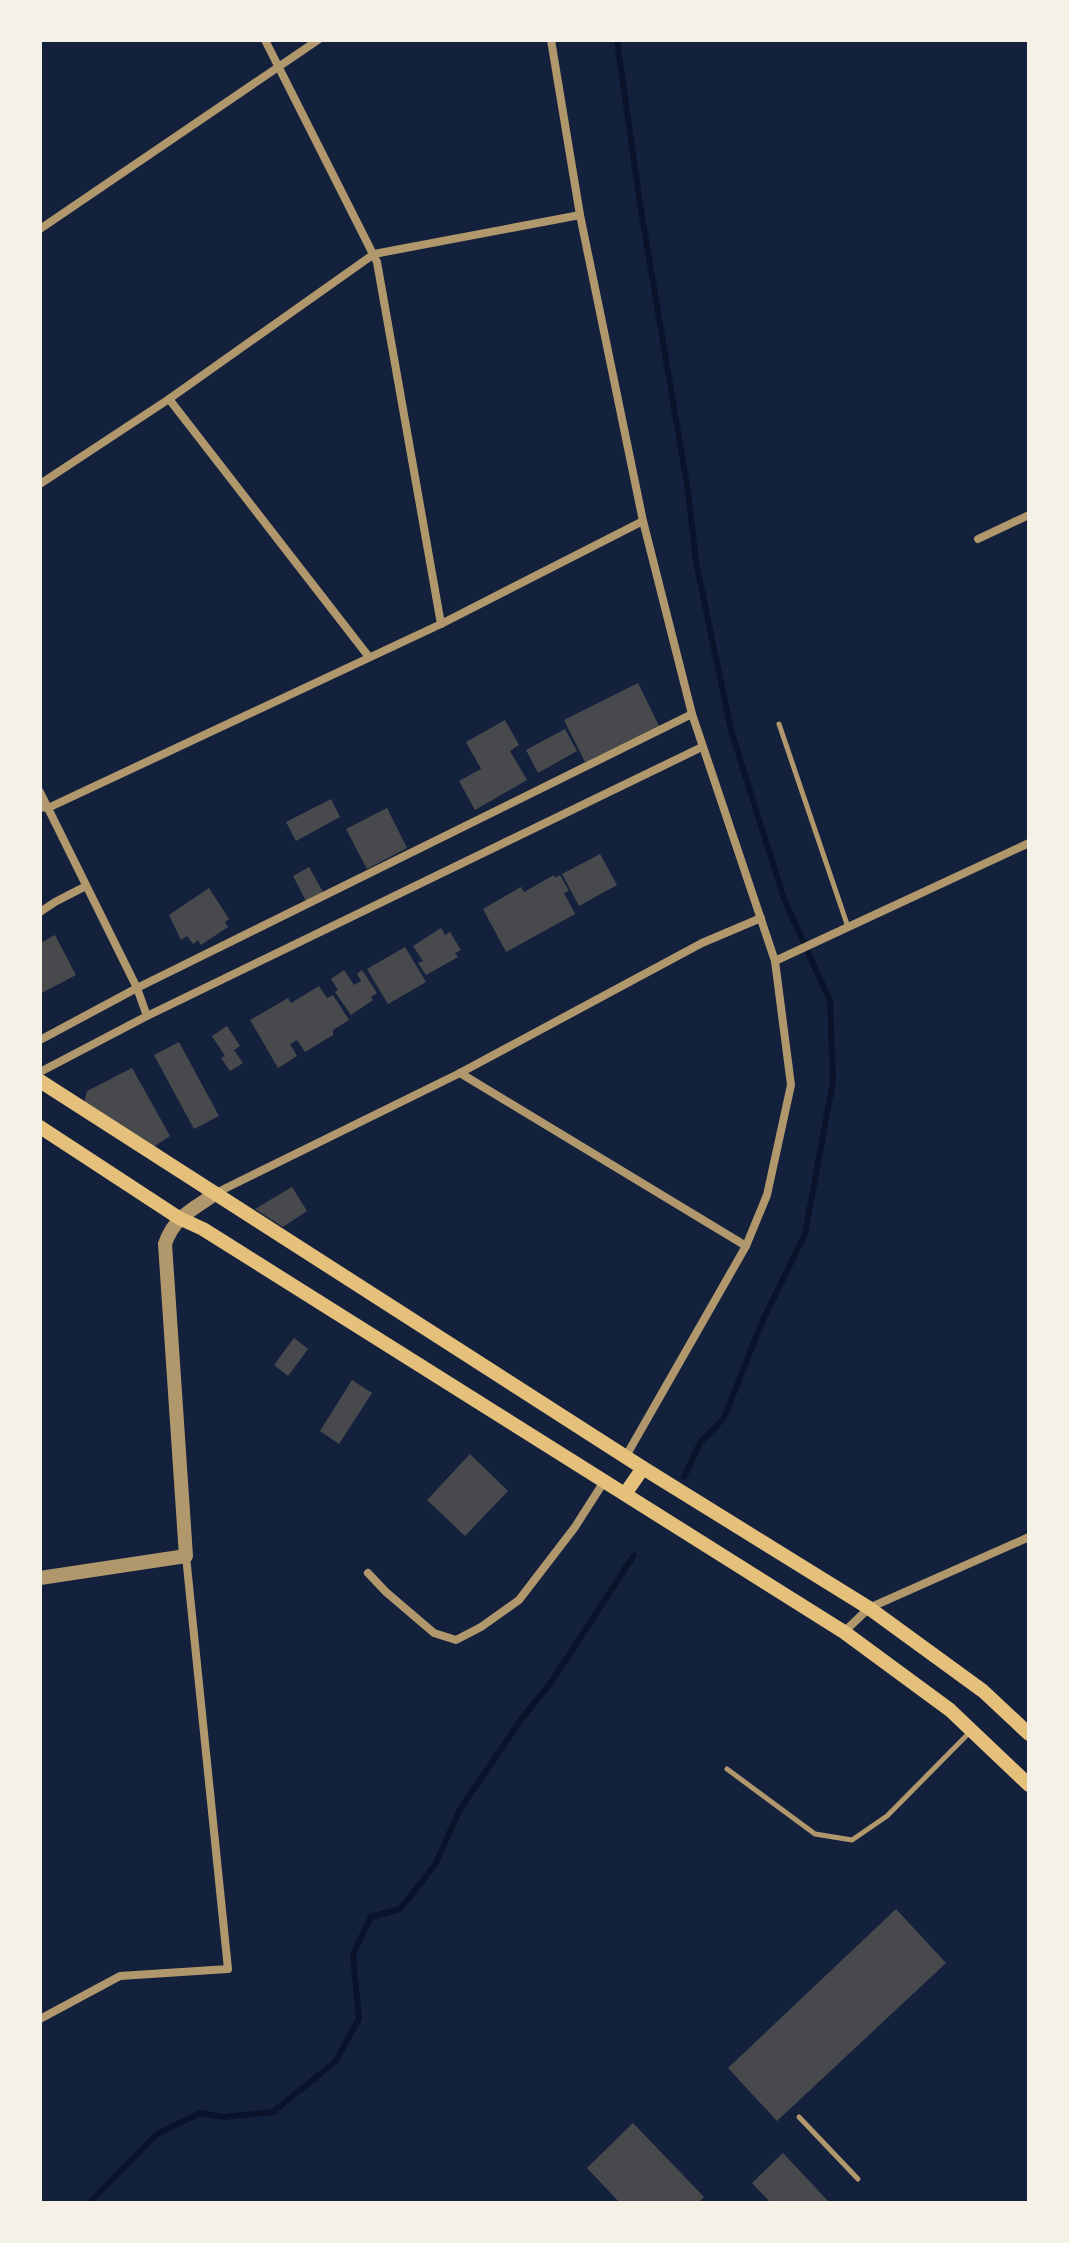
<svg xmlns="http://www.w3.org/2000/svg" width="1069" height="2243" viewBox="0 0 1069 2243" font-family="'Playfair Display',serif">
	<rect width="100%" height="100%" fill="#14213d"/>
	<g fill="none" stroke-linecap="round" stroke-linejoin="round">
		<g stroke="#0b132b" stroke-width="6">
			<path d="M617 40 640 204 688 491 696 562 731 730 784 899 830 1001 833 1081 805 1234 762 1322 724 1418 700 1443 684 1477"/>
			<path d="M89 2203 157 2134 200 2113 224 2117 273 2112 335 2062 359 2019 353 1954 371 1917 400 1909 435 1865 460 1809 523 1717 552 1681 634 1555"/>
		</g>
	</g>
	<g fill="#48494c">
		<path d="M638 683 659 726 585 762 564 720Z"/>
		<path d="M505 720 519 745 510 751 527 780 475 810 459 781 481 769 466 742Z"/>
		<path d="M565 729 577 751 538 773 526 750Z"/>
		<path d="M331 799 340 817 296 841 286 822Z"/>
		<path d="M387 808 407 848 367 869 346 829Z"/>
		<path d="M600 854 617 885 579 906 562 874Z"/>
		<path d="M309 867 323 892 306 901 293 876Z"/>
		<path d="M554 875 555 878 560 875 569 891 564 893 575 914 506 952 483 909 521 887 524 892Z"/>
		<path d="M209 888 229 919 225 922 228 927 201 945 198 940 193 944 187 936 181 940 169 915Z"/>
		<path d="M441 928 445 935 450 932 461 950 455 953 458 957 426 975 418 963 423 961 413 946Z"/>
		<path d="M55 935 76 975 40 994V943Z"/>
		<path d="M405 947 426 982 388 1004 367 969Z"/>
		<path d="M344 970 354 985 361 981 357 974 362 970 377 993 371 997 373 1000 351 1015 335 992 338 990 331 979Z"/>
		<path d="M319 986 327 998 333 995 349 1020 333 1030V1035L305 1052 297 1040 290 1044 297 1056 278 1068 250 1020 288 998 291 1003Z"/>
		<path d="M227 1026 240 1046 234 1050 243 1063 230 1071 221 1058 225 1056 212 1036Z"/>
		<path d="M179 1042 219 1116 194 1129 154 1055Z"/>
		<path d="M132 1068 170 1136 152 1148 84 1104 87 1091Z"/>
		<path d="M292 1187 307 1211 283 1227 255 1209Z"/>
		<path d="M294 1338 308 1349 288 1376 274 1365Z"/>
		<path d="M352 1380 372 1393 339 1444 320 1431Z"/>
		<path d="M470 1454 508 1491 465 1536 427 1500Z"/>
		<path d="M896 1909 946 1963 777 2121 728 2068Z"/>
		<path d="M633 2123 704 2197 698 2203H620L587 2168Z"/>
		<path d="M783 2153 828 2201 826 2203H771L752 2183Z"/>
	</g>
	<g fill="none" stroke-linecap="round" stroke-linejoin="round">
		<g stroke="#b1986c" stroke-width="5">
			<path d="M779 724 848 927"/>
			<path d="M727 1769 815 1834 852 1840 887 1816 971 1731"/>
			<path d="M799 2117 858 2179"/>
		</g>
		<g stroke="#b1986c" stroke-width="8">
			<path d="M265 40 377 262 441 624"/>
			<path d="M551 40 580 215 643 521 692 714 775 961 791 1085 767 1195 746 1246 626 1456"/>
			<path d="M40 229 318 40"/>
			<path d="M169 399 369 657"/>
			<path d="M40 484 169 399 374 254 580 215"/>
			<path d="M978 539 1029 515"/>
			<path d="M40 792 137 988 147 1016"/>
			<path d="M40 807 48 808 441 624 643 521"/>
			<path d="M40 912 55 902 86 886"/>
			<path d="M775 961 1029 843"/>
			<path d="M40 1040 137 988 692 714"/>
			<path d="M40 1072 147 1016 702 747"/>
			<path d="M460 1073 746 1246"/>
			<path d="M216 1193 460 1073 702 943 761 918"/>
			<path d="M368 1573 386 1592 434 1633 456 1640 481 1627 519 1600 575 1527 605 1480"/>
			<path d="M844 1632 869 1608 1029 1537"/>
			<path d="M40 2019 120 1976 228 1969 186 1556"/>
		</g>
		<path stroke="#b1986c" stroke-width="14" d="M40 1578 186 1556 165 1244C174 1217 193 1209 215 1194"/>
		<g stroke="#e5c07b" stroke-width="14">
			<path d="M40 1081 643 1468 869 1608 983 1691 1029 1734"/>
			<path d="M40 1127 179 1218 203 1229 844 1632 950 1710 1029 1785"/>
			<path d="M625 1494 643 1468"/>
		</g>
	</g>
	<rect width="1069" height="2243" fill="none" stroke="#f6f1e7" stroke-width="84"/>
</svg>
